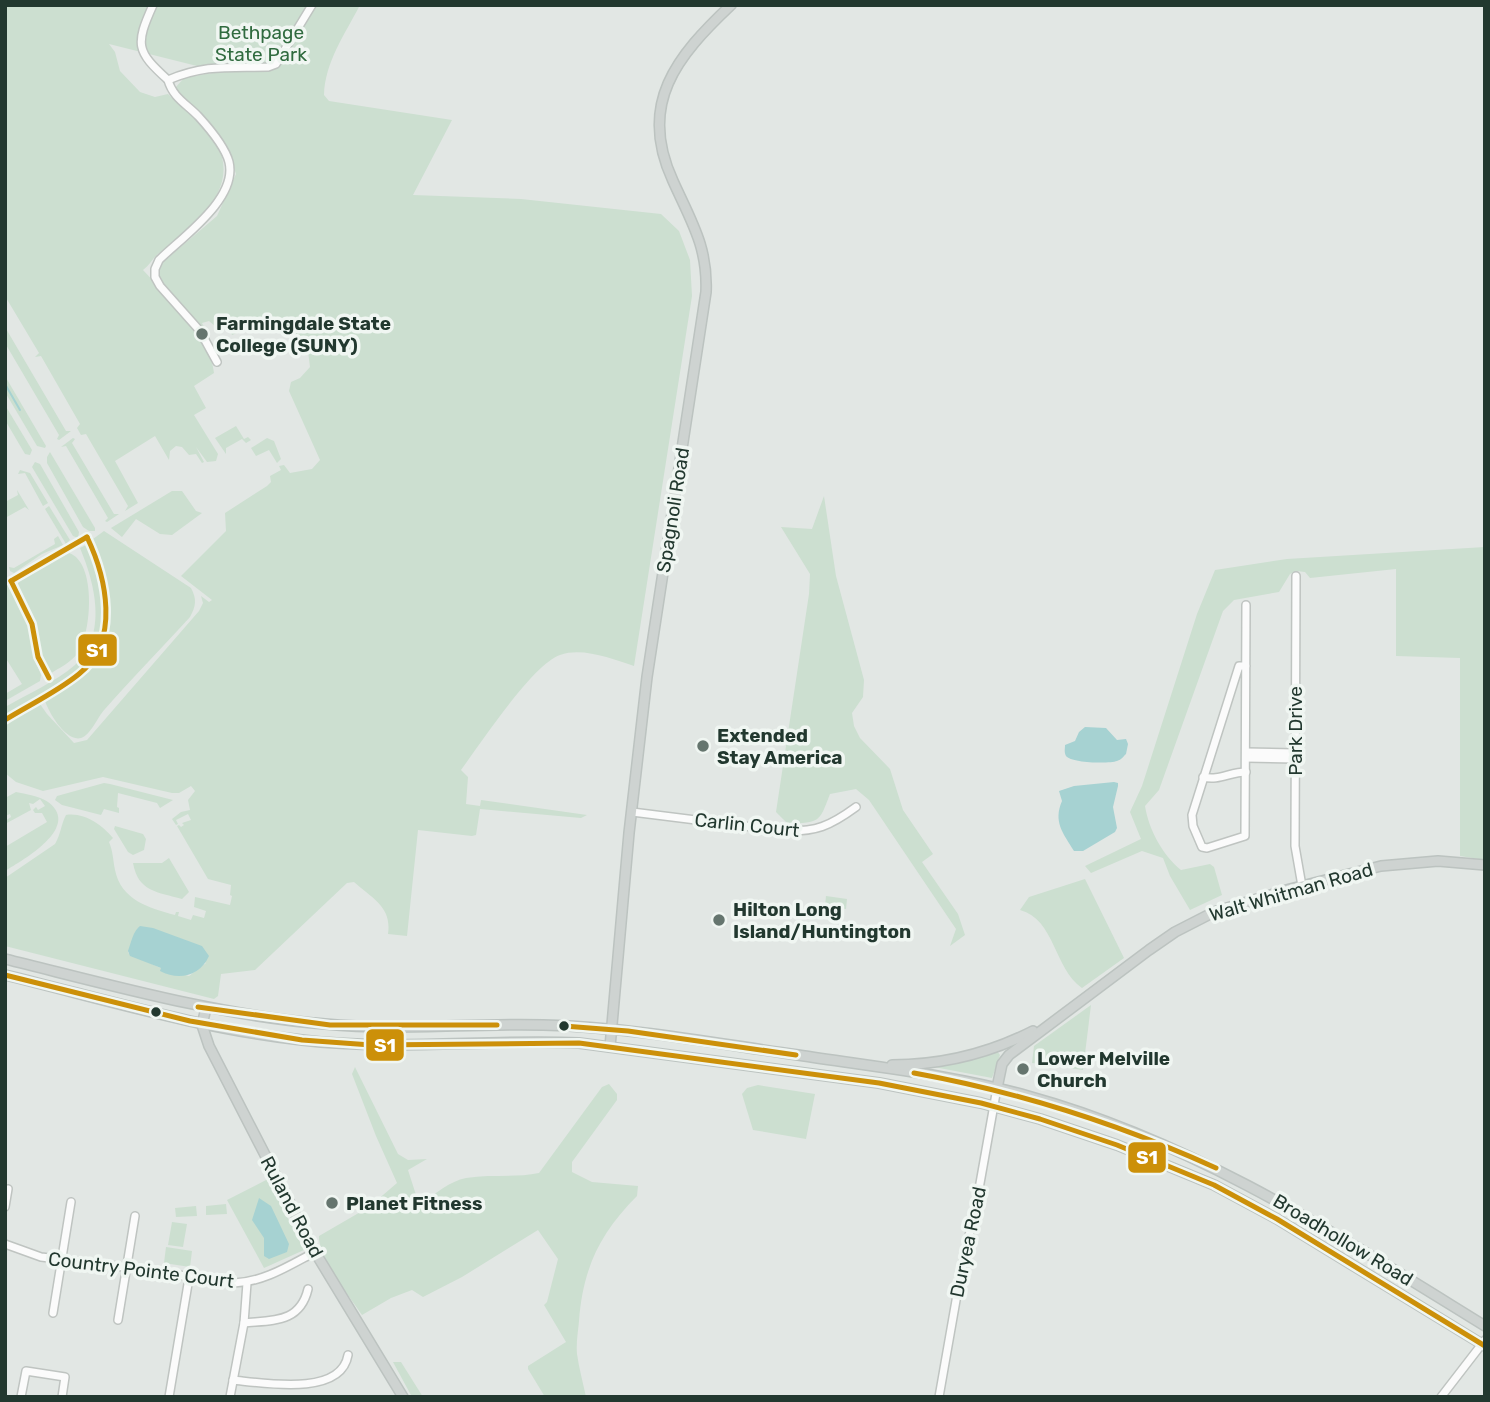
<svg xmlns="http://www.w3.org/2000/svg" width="1490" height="1402" viewBox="0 0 1490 1402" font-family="Rubik,sans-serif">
	<rect width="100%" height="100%" fill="#e2e7e4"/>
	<g fill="#ccdfd0" fill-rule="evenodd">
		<path d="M5 5H360C345 34 325 62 324 95L329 101 452 120 413 195 521 199 661 214 679 231 690 260 692 296 634 666C612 659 583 647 560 655 533 664 480 744 461 770L468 777 466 804 480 806 481 800 587 815 581 818 480 809 476 835 472 836 418 830 407 936 388 934C392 907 373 899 354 882L347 883 255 970 221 974 218 996 214 999 5 946V878L55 844C61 834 61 824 66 815 84 812 102 825 113 838L109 842C113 851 113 860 115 870 121 900 149 908 175 915L176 912H179L178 916 191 920 193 915 204 918 206 911 194 907 195 897 230 905 232 896 230 895 231 885 208 879 177 826 179 825 181 827 184 825 182 823 191 820 188 814 176 820 178 824 176 825 172 819 181 812 190 810 188 800 195 791 191 786 179 793H172L103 777 43 791 16 782 5 773V723L40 704 47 714 74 743 87 740 199 611 203 603 201 596 209 602 212 600 181 576 226 531 225 513 267 486 271 482 270 476 281 470 279 466 284 465 290 473 312 469 320 460 289 391 291 382 300 378 310 367 308 351C273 322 276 317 232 335L228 325 216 327 209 321 202 323 210 339 209 341 160 282 158 274 162 263 217 216 236 174C229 151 219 133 203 115 194 105 182 99 175 88L185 77 221 72 109 44 115 52 120 71 140 92 155 97 168 94C185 111 205 124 217 145 242 190 190 230 158 254 152 259 149 266 143 270 167 296 211 338 214 373L194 386 206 408 194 415 218 454 216 461 207 462 196 447 204 462 202 463 196 454 189 455 182 447 176 446 170 451 169 460 155 436 115 461 138 503 125 511 128 506 86 434 81 435 77 428 80 424 41 356 35 357 39 353 5 296ZM138 928C166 929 184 946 206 963L189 976 158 967 128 953Z"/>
		<path d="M5 327 66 431H71L59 440 57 439 59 435 5 343Z"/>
		<path d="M5 376 46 446 45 448 37 446 5 392Z"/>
		<path d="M5 405 32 450 30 455 25 454 5 420Z"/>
		<path d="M236 426 244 439 248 437 251 440 246 443 242 439 226 448V454L215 438Z"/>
		<path d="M73 438 75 439 72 443 114 514H119L107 522 105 521 108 518 66 446 61 447Z"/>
		<path d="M267 438 274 441 281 459 277 463 269 450 256 456 251 448Z"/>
		<path d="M50 452 95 528V531H89L83 527 47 463V457Z"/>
		<path d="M35 462 40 464 79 532 78 538 73 536 32 467Z"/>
		<path d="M20 470 30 473 48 503 43 506 25 473 18 474Z"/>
		<path d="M17 490 29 510 25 507 5 518V502L18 495Z"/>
		<path d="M172 491H182L196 511 202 513 172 535 160 534 136 519 122 537 111 528Z"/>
		<path d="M824 496 836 576 864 680 863 697 852 713 854 726 860 738 890 769 903 810 933 854 922 862 958 914 965 935 950 946 956 929 869 800 856 789 830 794C819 823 820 822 788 824L776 812 809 594 810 574 781 527 812 529Z"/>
		<path d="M49 506 70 540 66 544 45 509Z"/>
		<path d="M104 531 191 588C197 599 196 606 190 617 162 648 132 678 105 709 98 716 91 735 81 738 66 742 49 713 45 701 56 688 77 682 89 669 111 646 114 599 104 570 101 560 94 550 93 539Z"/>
		<path d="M58 536 63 545 42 554 14 573 10 571 9 567 14 568 55 544 54 539Z"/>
		<path d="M86 545C97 559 103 582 103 601 105 672 58 686 5 716V707C28 694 55 682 75 665 108 634 95 584 80 548Z"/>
		<path d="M1485 547V860L1460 856V658L1396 656V569L1310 578 1305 572 1296 571 1290 574 1279 592 1234 600 1223 611 1159 790 1145 806C1149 830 1162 854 1181 870L1210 864 1214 867 1222 895 1190 910 1170 876 1163 858 1142 851 1091 873 1085 866 1141 839 1130 812 1142 786 1197 614 1215 570 1287 559Z"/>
		<path d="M69 553C97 562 92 635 77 654 70 663 59 668 50 674L42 663 37 629 16 587 19 581Z"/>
		<path d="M5 579C12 595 22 609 29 625 35 642 34 658 41 675L40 681 5 701V694L22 684 5 657Z"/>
		<path d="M104 783 110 784 173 800 160 808 157 803 118 793 117 807 119 808V813L104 809 101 815 62 805 55 800 57 796Z"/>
		<path d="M16 792C25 794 40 796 48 802 82 827 23 860 5 871V847L47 822 42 813H35L33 810 36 807 38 810 45 806 40 799 33 804 29 803 31 810 5 824V821L11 817 10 814 5 816V798Z"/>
		<path d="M115 826 143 834 146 839 144 850 133 855 128 852 114 829Z"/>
		<path d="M169 858 189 892 182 899C158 892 138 892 133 863H162Z"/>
		<path d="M1085 879 1124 958 1082 988C1054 969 1055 919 1020 910L1029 897Z"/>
		<path d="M826 896 847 899 846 909 825 906Z"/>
		<path d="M1091 1005 1083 1070 1032 1063 1034 1046Z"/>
		<path d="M997 1051 1000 1055 992 1078 934 1067Z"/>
		<path d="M355 1067 398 1154 408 1160 427 1159 408 1170 416 1195 422 1203C435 1194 450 1181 466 1178 490 1174 515 1178 539 1173L602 1087 609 1084 617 1094V1100L572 1162V1172L592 1182 638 1186 637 1196C600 1233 583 1268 579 1321 578 1332 576 1343 577 1354 579 1368 583 1383 586 1397H545L528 1369V1366L566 1342 544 1305 547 1302 558 1259 538 1230 462 1277 423 1297 412 1290 391 1298 362 1315C351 1299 317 1254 319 1236L369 1207 397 1183 376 1136 352 1074Z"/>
		<path d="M758 1085 815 1094 806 1139 753 1130 742 1094 747 1088Z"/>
		<path d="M268 1179 304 1250 264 1268 227 1200Z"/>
		<path d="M226 1204 227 1214 206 1215V1206Z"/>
		<path d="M196 1206 197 1216 176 1217 175 1208Z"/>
		<path d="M172 1222 187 1224 183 1247 168 1245Z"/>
		<path d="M166 1247 192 1251 190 1267 164 1263Z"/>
		<path d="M393 1362H401L423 1397H412Z"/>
	</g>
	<g fill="#a6d2d2">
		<path d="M1085 727 1106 728 1117 740 1126 739 1128 744 1126 754C1122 758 1122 759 1117 761 1109 764 1071 763 1066 756 1064 752 1065 749 1065 745L1075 741 1079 732Z"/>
		<path d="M1114 782 1118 783V786L1113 807 1117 828 1115 832 1083 851H1074C1063 833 1053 822 1062 801L1059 791 1074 786Z"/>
		<path d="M140 926 153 928 202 946 209 956C200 976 179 981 160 971L161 968 130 956 128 951C131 943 133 931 140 926Z"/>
		<path d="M259 1198 271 1206 289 1244 287 1252 269 1259 264 1256V1238L252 1220Z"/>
	</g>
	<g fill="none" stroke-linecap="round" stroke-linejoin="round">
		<path stroke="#a6d2d2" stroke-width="2" d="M5 384 20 410"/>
		<g stroke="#bfc4c1" stroke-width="10">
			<g id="minor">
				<path d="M153 5C135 45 136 51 168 80 206 64 229 68 268 67L276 64 312 5"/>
				<path d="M168 80C173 98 187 104 199 117 209 128 225 147 229 162 238 199 181 238 159 260L155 269V277L160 286 200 331 217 362"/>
				<path d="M1296 576 1295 846 1302 886"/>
				<path d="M1246 666H1239L1192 815 1193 826 1202 847 1207 848 1245 836 1246 605"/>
				<path d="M1246 752 1295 753"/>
				<path d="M1246 758 1295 759"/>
				<path d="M1203 777C1219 781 1230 772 1246 772"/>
				<path d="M632 812 784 831C816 832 830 826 856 807"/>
				<path d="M5 1207 8 1189"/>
				<path d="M5 1244 41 1257 102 1264 234 1283C264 1282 290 1265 315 1252"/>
				<path d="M53 1313 71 1202"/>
				<path d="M118 1320 135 1216"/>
				<path d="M244 1323C273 1320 300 1323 308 1289"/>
				<path d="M233 1380C263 1383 341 1397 348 1355"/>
				<path d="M21 1397 26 1371 65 1377 62 1397"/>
				<path d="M169 1397 189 1278"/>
				<path d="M230 1397 244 1323 247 1283"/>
				<path d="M939 1397 961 1272 977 1200 997 1088"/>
				<path d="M1441 1397 1485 1340"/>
			</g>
		</g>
		<g stroke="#bcc3c0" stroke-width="12">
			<g id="major">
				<path d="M5 959C111 985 216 1015 325 1024 398 1031 471 1023 543 1025 629 1027 713 1043 798 1055 875 1067 953 1075 1028 1096 1195 1142 1339 1236 1485 1326"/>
				<path d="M5 975C104 999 201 1029 302 1040 394 1051 487 1039 579 1043L879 1083 981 1103 1040 1119 1117 1145 1214 1185 1277 1219 1485 1346"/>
				<path d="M206 1008 202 1025 209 1046 315 1252 403 1397"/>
				<path d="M610 1047 629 833 647 677 706 292C708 247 691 221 673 181 637 104 677 56 731 5"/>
				<path d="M892 1065C943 1065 988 1054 1033 1031"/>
				<path d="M997 1088 1002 1064 1009 1055 1149 950 1175 932 1214 912 1290 889 1381 866 1438 861 1485 865"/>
			</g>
		</g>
		<use href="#minor" stroke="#fbfbfb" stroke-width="7"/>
		<use href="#major" stroke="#ced3d1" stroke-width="9"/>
		<g stroke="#f0f6f2" stroke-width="10">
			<g id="bus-1">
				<path d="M11 581 32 624 38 657 49 678"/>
				<path d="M11 581 87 537"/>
				<path d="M5 720C29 705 57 692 79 674 121 641 106 577 87 537"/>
				<path d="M5 975 190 1021 302 1040 371 1045 579 1043 879 1083 981 1103 1040 1119 1117 1145 1214 1185 1277 1219 1485 1346"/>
				<path d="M198 1007 330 1025H497"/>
				<path d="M564 1026 628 1031 796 1055"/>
				<path d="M914 1073C1019 1092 1119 1124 1216 1168"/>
			</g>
		</g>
		<use href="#bus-1" stroke="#cc9009" stroke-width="5"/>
	</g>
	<g fill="#65756e" stroke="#f0f6f2" stroke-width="2.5">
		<circle cx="202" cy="334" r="7"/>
		<circle cx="703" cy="746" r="7"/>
		<circle cx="719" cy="920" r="7"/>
		<circle cx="1023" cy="1069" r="7"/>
		<circle cx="332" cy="1203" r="7"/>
	</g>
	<g fill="#22382f" stroke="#f0f6f2" stroke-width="2.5">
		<circle cx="156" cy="1012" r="6"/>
		<circle cx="564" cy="1026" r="6"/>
	</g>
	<g text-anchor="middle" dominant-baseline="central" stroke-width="7" stroke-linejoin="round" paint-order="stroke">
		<g font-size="19" fill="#306b3f" stroke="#f0f6f2">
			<text x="261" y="32">Bethpage<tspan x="261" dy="22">State Park</tspan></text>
		</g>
		<g font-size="19" font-weight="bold" fill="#22382f" stroke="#f0f6f2" text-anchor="start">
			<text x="216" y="323">Farmingdale State<tspan x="216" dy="22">College (SUNY)</tspan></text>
			<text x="717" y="735">Extended<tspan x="717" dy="22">Stay America</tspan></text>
			<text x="733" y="909">Hilton Long<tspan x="733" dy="22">Island/Huntington</tspan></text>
			<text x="1037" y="1058">Lower Melville<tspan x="1037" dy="22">Church</tspan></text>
			<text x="346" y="1203">Planet Fitness</text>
		</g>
		<g font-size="19" fill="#22382f" stroke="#f0f6f2">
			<text transform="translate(673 510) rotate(-81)">Spagnoli Road</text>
			<text transform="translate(1295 731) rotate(-90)">Park Drive</text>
			<text transform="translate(747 825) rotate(6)">Carlin Court</text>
			<text transform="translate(1291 892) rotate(-16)">Walt Whitman Road</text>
			<text transform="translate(292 1207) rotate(62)">Ruland Road</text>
			<text transform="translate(1343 1240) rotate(31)">Broadhollow Road</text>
			<text transform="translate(968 1242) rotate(-78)">Duryea Road</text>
			<text transform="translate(141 1270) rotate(7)">Country Pointe Court</text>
		</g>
	</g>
	<g stroke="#f0f6f2" stroke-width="2.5">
		<rect x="77" y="633" width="41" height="34" rx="7" fill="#cc9009"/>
		<rect x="365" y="1028" width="40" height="34" rx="7" fill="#cc9009"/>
		<rect x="1127" y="1141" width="40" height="33" rx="7" fill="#cc9009"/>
	</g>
	<g font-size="19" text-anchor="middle" font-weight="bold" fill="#fff">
		<text x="97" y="657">S1</text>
		<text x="385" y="1052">S1</text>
		<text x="1147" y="1164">S1</text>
	</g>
	<rect width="1490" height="1402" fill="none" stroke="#22382f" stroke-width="14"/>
</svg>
